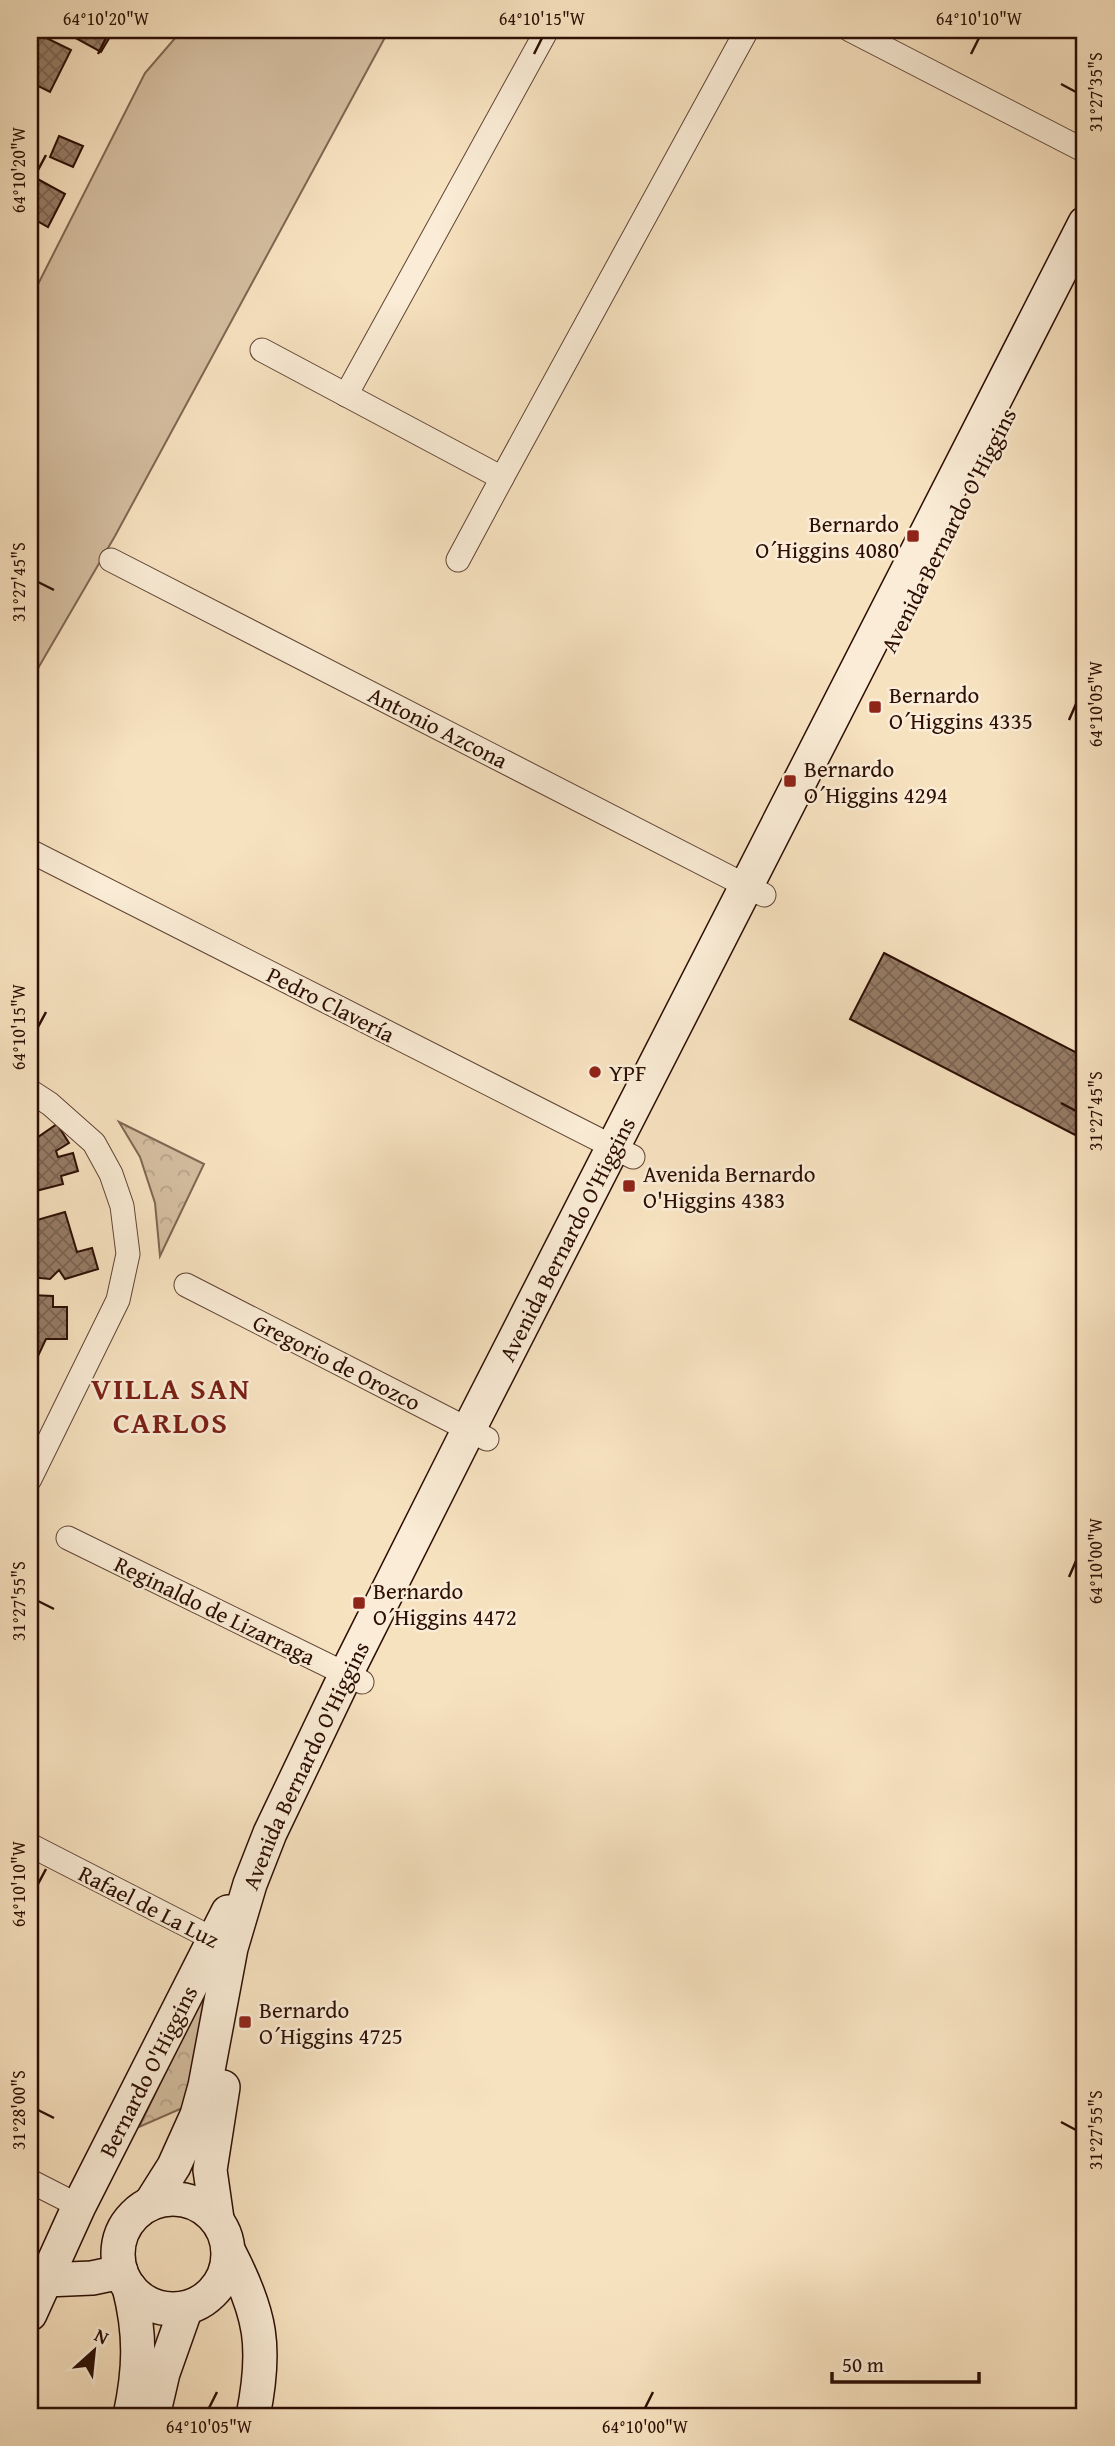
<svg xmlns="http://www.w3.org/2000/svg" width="1115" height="2446" viewBox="0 0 1115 2446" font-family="'Gentium Book Plus',serif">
	<defs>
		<pattern id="park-crowns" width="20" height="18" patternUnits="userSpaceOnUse" patternTransform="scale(1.75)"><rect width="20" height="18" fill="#d4bea0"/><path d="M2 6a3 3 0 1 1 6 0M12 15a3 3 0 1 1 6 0" fill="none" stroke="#b6a288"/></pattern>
		<pattern id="building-cross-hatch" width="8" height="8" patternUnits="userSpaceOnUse" patternTransform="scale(1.75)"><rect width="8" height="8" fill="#967c66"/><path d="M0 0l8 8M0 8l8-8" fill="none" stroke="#7b6452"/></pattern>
	</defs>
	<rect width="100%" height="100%" fill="#f7e2c0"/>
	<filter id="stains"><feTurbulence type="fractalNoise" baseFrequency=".00286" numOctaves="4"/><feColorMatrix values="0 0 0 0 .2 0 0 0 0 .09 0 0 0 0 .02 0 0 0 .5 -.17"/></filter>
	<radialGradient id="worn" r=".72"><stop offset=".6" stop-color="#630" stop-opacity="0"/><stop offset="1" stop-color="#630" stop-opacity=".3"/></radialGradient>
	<path fill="#d4bea0" stroke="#806652" stroke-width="2" d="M182 30H389L115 536 30 682V300L145 73Z"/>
	<g fill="url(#park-crowns)" stroke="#806652" stroke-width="2">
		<path d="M119 1122 204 1164 160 1256 155 1203 140 1157Z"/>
		<path d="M214 1981 187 2106 139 2127 193 2015Z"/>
	</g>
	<g fill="url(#building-cross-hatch)" stroke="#2c0e04" stroke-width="2">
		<path d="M30 30 71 50 50 92 30 82Z"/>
		<path d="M61 30H114L101 52Z"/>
		<path d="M59 136 83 146 73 167 50 157Z"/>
		<path d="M32 176 65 194 48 227 30 217V181Z"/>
		<path d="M884 953 1085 1057V1140L850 1019Z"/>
		<path d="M57 1124 69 1143 56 1151 58 1157 73 1153 78 1171 61 1176 63 1184 36 1191 30 1169V1125L38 1137Z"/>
		<path d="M65 1212 77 1252 92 1248 98 1269 65 1279 59 1270 50 1279 30 1277V1222Z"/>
		<path d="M30 1295 53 1296V1307H67V1339H46L37 1358 30 1354Z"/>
	</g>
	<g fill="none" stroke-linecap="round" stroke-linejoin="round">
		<g stroke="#5f4333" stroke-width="25">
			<g id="street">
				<path d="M850 30 1085 151"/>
				<path d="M262 350 502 478 747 30"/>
				<path d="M346 395 547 30"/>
				<path d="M111 560 764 895"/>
				<path d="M458 560 502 478"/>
				<path d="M30 851 633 1157"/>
				<path d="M30 1091 50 1104 94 1143 111 1174 122 1206 128 1254 118 1300 30 1479"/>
				<path d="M186 1285 487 1439"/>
				<path d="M68 1538 362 1682"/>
				<path d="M30 1845 225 1945"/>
				<path d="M30 2181 79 2206"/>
			</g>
		</g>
		<g stroke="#2c0e04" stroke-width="36">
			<g id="secondary">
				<circle cx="173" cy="2254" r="55"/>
				<path id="s1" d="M150 2204 174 2166 197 2115 205 2086 231 1948 250 1884 270 1833 346 1674 469 1429 1085 223"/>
				<path d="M217 2219 210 2170 223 2087"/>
				<path d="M229 2252C261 2314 267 2347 253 2416"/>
				<path d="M46 2280 92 2278 121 2272"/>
				<path d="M129 2287C141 2334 140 2369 130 2416"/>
				<path id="s2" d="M30 2314 79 2206 228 1912"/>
				<path d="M153 2416 163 2373 186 2308"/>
			</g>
		</g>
		<use href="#street" stroke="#faecd6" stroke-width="23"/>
		<use href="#secondary" stroke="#faecd6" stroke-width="33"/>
	</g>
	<path fill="none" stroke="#2c0e04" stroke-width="2.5" d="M98 54 106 38M534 54 542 38M971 54 979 38M1061 84 1076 92M38 170 46 155M38 582 54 590M1069 720 1076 704M38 1027 46 1012M1061 1103 1076 1111M1069 1577 1076 1561M38 1601 54 1609M38 1884 46 1869M38 2110 54 2118M1061 2122 1076 2130M209 2408 217 2392M645 2408 653 2392"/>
	<g fill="#8f2418" stroke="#faecd6" stroke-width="2.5">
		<rect x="906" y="529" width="14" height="14" rx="3.5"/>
		<rect x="868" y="700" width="14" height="14" rx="3.5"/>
		<rect x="783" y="774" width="14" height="14" rx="3.5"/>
		<circle cx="595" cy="1072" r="7"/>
		<rect x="622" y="1179" width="14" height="14" rx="3.5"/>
		<rect x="352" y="1596" width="14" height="14" rx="3.5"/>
		<rect x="238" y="2015" width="14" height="14" rx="3.5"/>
	</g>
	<g text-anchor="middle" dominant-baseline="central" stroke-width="5" stroke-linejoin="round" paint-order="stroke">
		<g font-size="23" fill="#2c0e04" stroke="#faecd6" text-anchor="start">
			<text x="899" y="523" text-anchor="end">Bernardo<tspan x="899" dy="26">O´Higgins 4080</tspan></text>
			<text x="889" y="694">Bernardo<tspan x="889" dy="26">O´Higgins 4335</tspan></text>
			<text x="804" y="768">Bernardo<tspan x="804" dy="26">O´Higgins 4294</tspan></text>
			<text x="609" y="1072">YPF</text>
			<text x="643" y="1173">Avenida Bernardo<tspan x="643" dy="26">O'Higgins 4383</tspan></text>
			<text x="373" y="1590">Bernardo<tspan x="373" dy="26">O´Higgins 4472</tspan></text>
			<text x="259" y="2009">Bernardo<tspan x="259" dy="26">O´Higgins 4725</tspan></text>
		</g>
		<g font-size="23" fill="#2c0e04" stroke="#faecd6">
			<text transform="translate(948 530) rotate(-63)">Avenida Bernardo O'Higgins</text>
			<text transform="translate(438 727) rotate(27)">Antonio Azcona</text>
			<text transform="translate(331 1004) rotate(27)">Pedro Clavería</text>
			<text stroke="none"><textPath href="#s1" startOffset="1057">Avenida Bernardo O'Higgins</textPath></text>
			<text transform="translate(337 1362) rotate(27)">Gregorio de Orozco</text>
			<text transform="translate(215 1610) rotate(26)">Reginaldo de Lizarraga</text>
			<text stroke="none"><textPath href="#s1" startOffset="469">Avenida Bernardo O'Higgins</textPath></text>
			<text transform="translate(149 1906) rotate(27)">Rafael de La Luz</text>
			<text stroke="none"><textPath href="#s2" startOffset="270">Bernardo O'Higgins</textPath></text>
		</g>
		<g font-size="30" font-weight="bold" letter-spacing="2" fill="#7a1f14" stroke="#faecd6">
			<text x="171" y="1388">VILLA SAN<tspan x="171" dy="34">CARLOS</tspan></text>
		</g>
	</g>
	<rect width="1115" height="2446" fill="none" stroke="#f7e2c0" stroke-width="77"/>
	<g transform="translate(94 2351) rotate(27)" stroke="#faecd6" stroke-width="5" paint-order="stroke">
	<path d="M0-5L12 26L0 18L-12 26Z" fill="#2c0e04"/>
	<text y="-10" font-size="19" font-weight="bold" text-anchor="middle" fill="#2c0e04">N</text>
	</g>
	<path d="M832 2372v10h147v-10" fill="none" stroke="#2c0e04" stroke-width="3.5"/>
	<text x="842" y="2372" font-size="21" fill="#2c0e04" stroke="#faecd6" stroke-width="5" paint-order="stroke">50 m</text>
	<rect x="38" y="38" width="1038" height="2370" fill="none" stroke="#2c0e04" stroke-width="2.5"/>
	<g font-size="18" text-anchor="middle" fill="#2c0e04">
		<text x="106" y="25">64°10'20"W</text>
		<text x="542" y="25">64°10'15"W</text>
		<text x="979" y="25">64°10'10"W</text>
		<text transform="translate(1096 92) rotate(-90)" y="6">31°27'35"S</text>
		<text transform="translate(19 170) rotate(-90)" y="6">64°10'20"W</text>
		<text transform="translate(19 582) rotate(-90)" y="6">31°27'45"S</text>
		<text transform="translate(1096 704) rotate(-90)" y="6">64°10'05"W</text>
		<text transform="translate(19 1027) rotate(-90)" y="6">64°10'15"W</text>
		<text transform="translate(1096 1111) rotate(-90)" y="6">31°27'45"S</text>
		<text transform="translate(1096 1561) rotate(-90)" y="6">64°10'00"W</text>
		<text transform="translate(19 1601) rotate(-90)" y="6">31°27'55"S</text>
		<text transform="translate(19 1884) rotate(-90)" y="6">64°10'10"W</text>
		<text transform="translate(19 2110) rotate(-90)" y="6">31°28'00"S</text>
		<text transform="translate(1096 2130) rotate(-90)" y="6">31°27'55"S</text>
		<text x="209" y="2433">64°10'05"W</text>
		<text x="645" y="2433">64°10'00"W</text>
	</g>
	<rect width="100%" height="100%" filter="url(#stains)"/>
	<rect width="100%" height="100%" fill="url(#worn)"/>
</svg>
